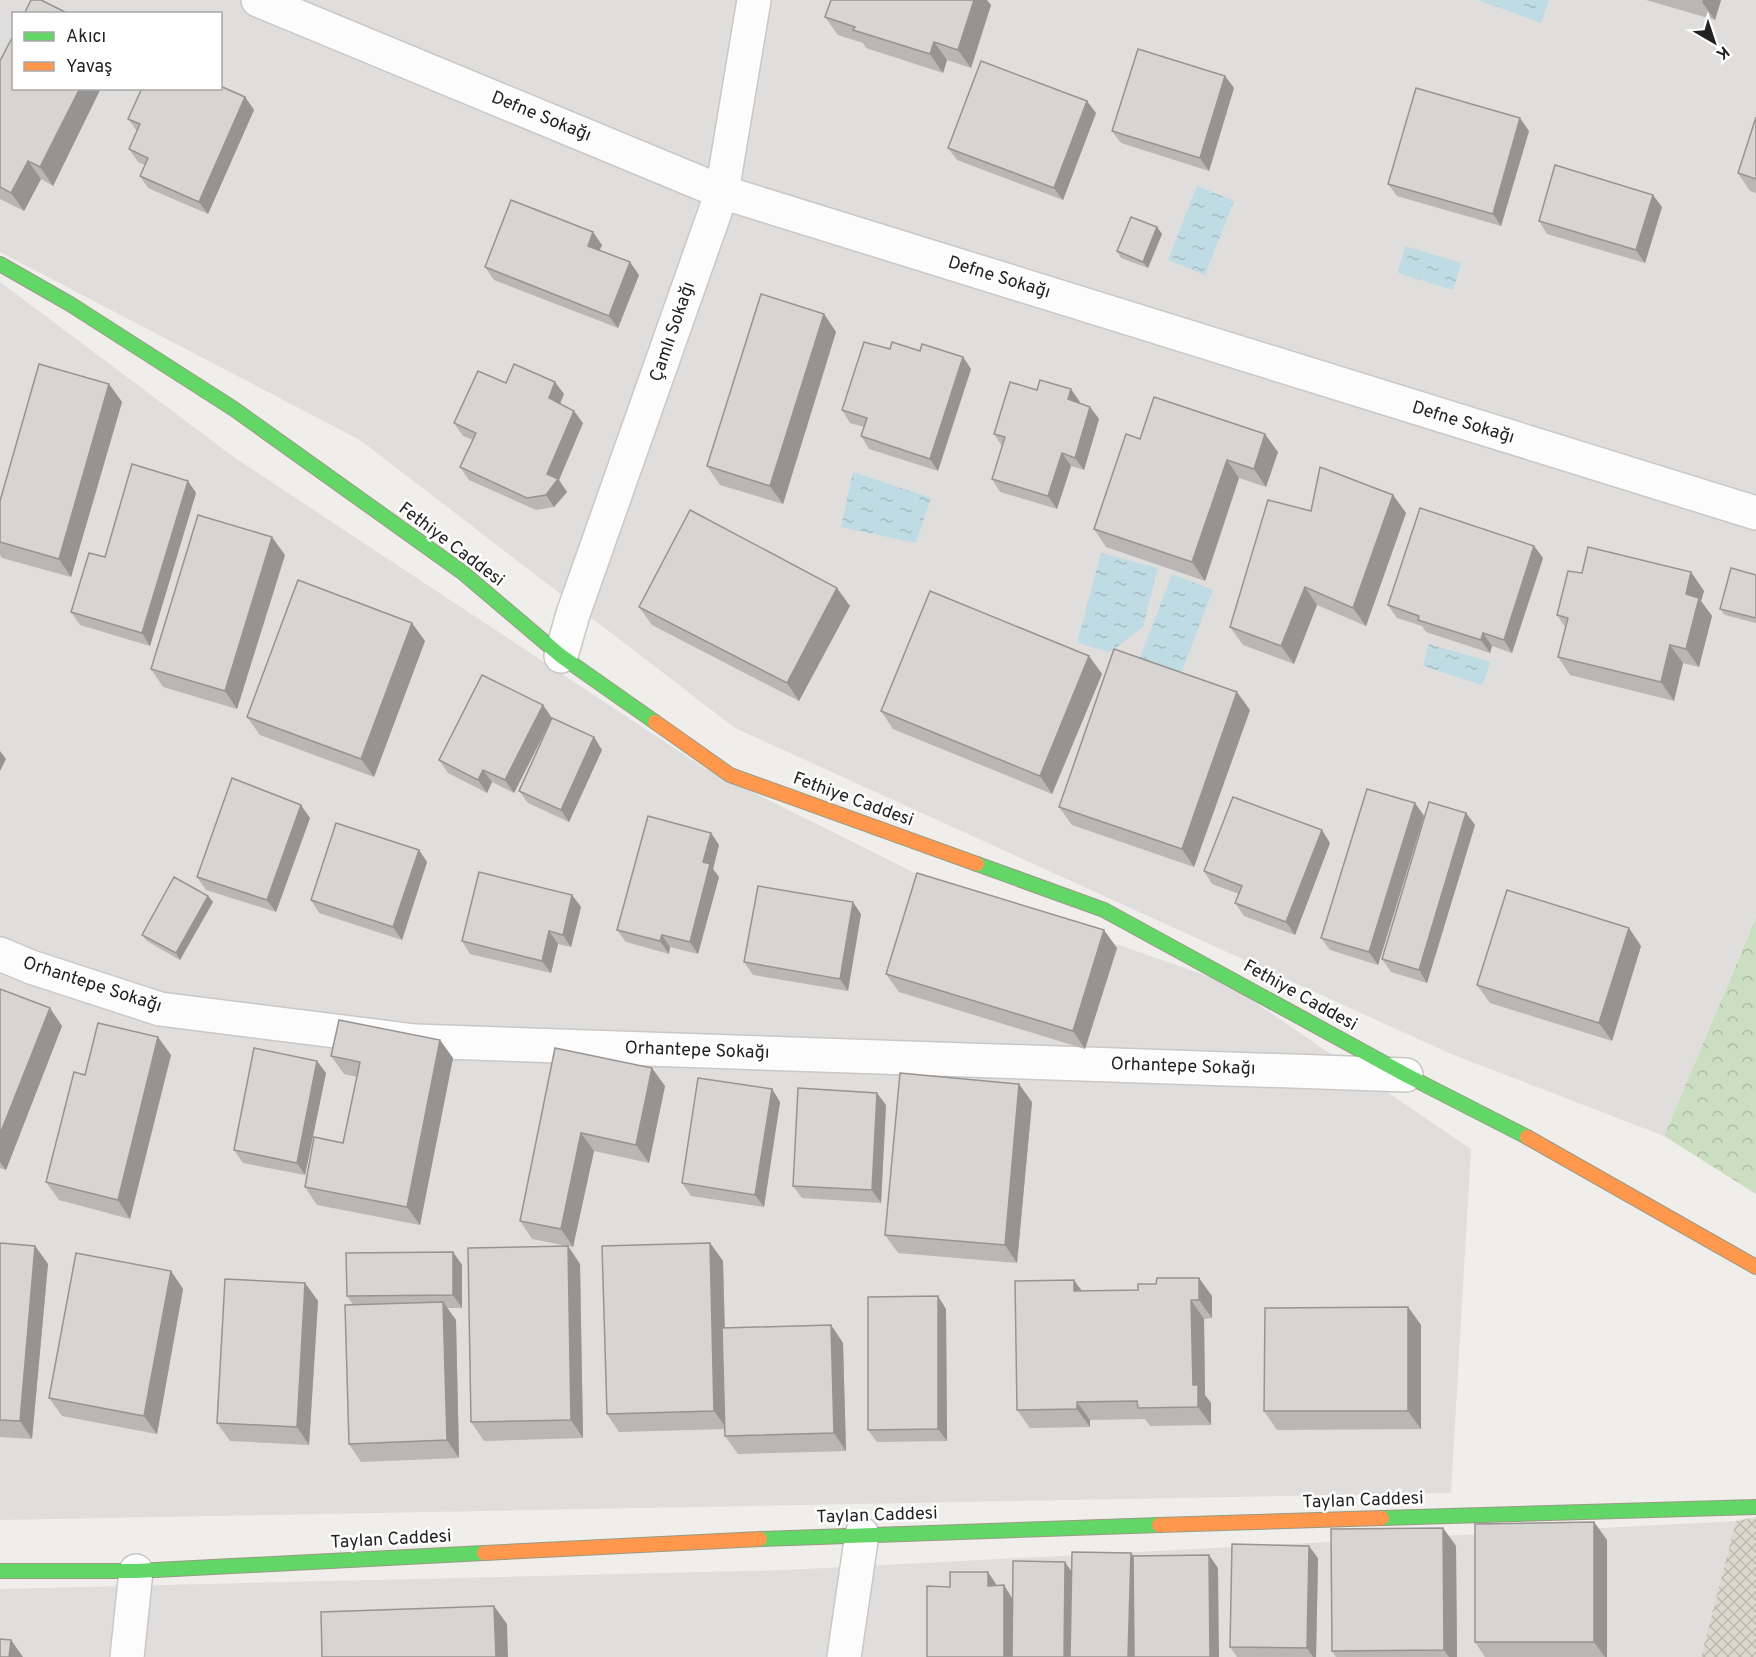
<svg xmlns="http://www.w3.org/2000/svg" width="1756" height="1657" viewBox="0 0 1756 1657" font-family="Overpass,sans-serif">
	<defs>
		<pattern id="construction-cross-hatch" width="8" height="8" patternUnits="userSpaceOnUse" patternTransform="scale(1.5)"><rect width="8" height="8" fill="#d9d9cd"/><path d="M0 0l8 8M0 8l8-8" fill="none" stroke="#babab0"/></pattern>
		<pattern id="forest-crowns" width="20" height="18" patternUnits="userSpaceOnUse" patternTransform="scale(1.5)"><rect width="20" height="18" fill="#cbdec1"/><path d="M2 6a3 3 0 1 1 6 0M12 15a3 3 0 1 1 6 0" fill="none" stroke="#aebea6"/></pattern>
		<pattern id="water-ripples" width="26" height="14" patternUnits="userSpaceOnUse" patternTransform="scale(1.5)"><rect width="26" height="14" fill="#bfdbe3"/><path d="M2 4q2-2 4 0t4 0M15 11q2-2 4 0t4 0" fill="none" stroke="#a4bcc2"/></pattern>
	</defs>
	<rect width="100%" height="100%" fill="#f0eeeb"/>
	<g fill="#dfdedc" fill-rule="evenodd">
		<path d="M0 0H1756V916L1664 1136 1451 1054 735 728 360 440 0 252ZM14 14H220V88H14Z"/>
		<path d="M0 282 235 458 706 769 923 877 1225 982 1471 1149 1451 1493 0 1520Z"/>
		<path d="M1736 1521 1701 1657H0V1589L786 1570Z"/>
	</g>
	<path fill="url(#construction-cross-hatch)" d="M1756 1517V1657H1701L1736 1521Z"/>
	<path fill="url(#forest-crowns)" d="M1756 917V1194L1664 1136Z"/>
	<g fill="url(#water-ripples)">
		<path d="M1478 0H1549L1541 23Z"/>
		<path d="M1197 186 1234 201 1205 275 1168 260Z"/>
		<path d="M1405 246 1461 263 1453 290 1398 273Z"/>
		<path d="M853 472 931 498 916 543 841 527Z"/>
		<path d="M1101 553 1158 568 1143 627 1110 652 1077 643Z"/>
		<path d="M1172 574 1213 590 1181 673 1140 658Z"/>
		<path d="M1429 644 1491 662 1482 685 1423 666Z"/>
	</g>
	<g fill="none" stroke-linecap="round" stroke-linejoin="round">
		<g stroke="#c9c8c7" stroke-width="36">
			<g id="street">
				<path d="M258 0 722 192 1756 513"/>
				<path d="M561 656 573 614 722 192 754 0"/>
				<path d="M0 954 31 967 160 1009 415 1041 1406 1075"/>
				<path d="M127 1657 136 1571"/>
				<path d="M844 1657 862 1534"/>
			</g>
		</g>
		<g stroke="#999a82" stroke-width="16">
			<g id="fast">
				<path d="M0 264 70 304 234 409 462 572 561 656 655 722"/>
				<path d="M977 864 1104 910 1406 1075 1527 1137"/>
				<path d="M1382 1518 1756 1507"/>
				<path d="M760 1539 1159 1525"/>
				<path d="M0 1571H136L484 1553"/>
			</g>
		</g>
		<g stroke="#999a82" stroke-width="16">
			<g id="slow">
				<path d="M655 722 730 775 977 864"/>
				<path d="M1527 1137 1756 1267"/>
				<path d="M1159 1525 1382 1518"/>
				<path d="M484 1553 760 1539"/>
			</g>
		</g>
		<use href="#street" stroke="#fdfcfc" stroke-width="33"/>
		<use href="#fast" stroke="#63d668" stroke-width="14"/>
		<use href="#slow" stroke="#ff974d" stroke-width="14"/>
	</g>
	<g fill="#b9b6b5">
		<path d="M1646 0H1721L1715 20Z"/>
		<path d="M991 5 971 68 947 60 943 73 866 48 863 43 838 35 825 17Z"/>
		<path d="M0 61 14 88H101L53 186 41 179 24 211 0 199Z"/>
		<path d="M1225 76 1234 88 1209 171 1121 143 1112 131Z"/>
		<path d="M245 97 254 110 208 214 148 188 140 176 145 165 138 162 129 149 137 131 128 119Z"/>
		<path d="M1096 113 1063 200 957 160 948 148Z"/>
		<path d="M1756 117V193L1750 191 1738 173Z"/>
		<path d="M1529 131 1501 226 1397 196 1388 184Z"/>
		<path d="M1662 207 1645 263 1547 234 1539 221Z"/>
		<path d="M1157 227 1162 234 1148 268 1121 258 1117 251Z"/>
		<path d="M602 245 600 250 639 275 618 328 494 280 485 267Z"/>
		<path d="M824 314 836 332 783 504 720 485 707 466Z"/>
		<path d="M890 349 920 351 963 357 971 369 938 471 869 449 861 436 864 427 850 423 842 410Z"/>
		<path d="M506 383 564 394 560 404 583 423 559 480 567 492 554 507 536 510 469 480 460 467 473 440 463 436 454 423Z"/>
		<path d="M109 384 122 402 71 577 2 558 0 555V542Z"/>
		<path d="M1080 402 1079 403 1090 407 1099 419 1084 470 1071 466 1057 509 1000 492 992 479 1002 446 994 434Z"/>
		<path d="M1140 439 1278 452 1266 487 1239 478 1205 581 1106 547 1094 529Z"/>
		<path d="M188 481 196 493 150 646 80 625 71 612 105 557Z"/>
		<path d="M1393 495 1406 513 1366 626 1317 605 1294 664 1243 645 1230 627 1311 511Z"/>
		<path d="M1534 546 1543 558 1512 653 1492 646 1490 653 1426 632 1422 626 1397 618 1388 605Z"/>
		<path d="M285 555 237 709 163 687 151 669Z"/>
		<path d="M1691 572 1704 591 1701 601 1712 616 1699 667 1683 663 1674 701 1570 675 1558 657 1565 627 1557 615Z"/>
		<path d="M1756 575V623L1725 615 1720 609Z"/>
		<path d="M850 606 799 701 652 625 639 607Z"/>
		<path d="M425 641 374 777 260 735 247 717Z"/>
		<path d="M1089 656 1102 674 1052 794 893 729 881 711Z"/>
		<path d="M1250 710 1194 867 1072 825 1059 807Z"/>
		<path d="M552 718 514 793 492 782 487 793 448 773 439 760Z"/>
		<path d="M594 737 602 750 569 822 528 803 519 791Z"/>
		<path d="M1415 803 1424 816 1378 965 1330 950 1321 938Z"/>
		<path d="M1466 813 1475 825 1427 983 1391 972 1382 959Z"/>
		<path d="M310 818 276 912 206 890 197 877Z"/>
		<path d="M711 833 719 845 713 869 719 877 698 954 670 947 669 954 626 942 617 930Z"/>
		<path d="M1330 843 1295 935 1244 916 1235 903 1239 894 1212 884 1204 871Z"/>
		<path d="M419 850 427 862 402 940 319 913 311 900Z"/>
		<path d="M572 895 581 907 571 947 558 944 551 973 470 954 462 941Z"/>
		<path d="M208 896 213 902 180 960 147 941 142 935Z"/>
		<path d="M861 914 848 991 753 975 744 962Z"/>
		<path d="M1641 946 1612 1041 1490 1003 1477 985Z"/>
		<path d="M1117 948 1085 1049 899 992 886 974Z"/>
		<path d="M0 989 62 1026 6 1170 0 1168Z"/>
		<path d="M555 1048 665 1086 649 1163 594 1151 573 1247 568 1246 580 1264 583 1438 484 1441 471 1422 567 1246 532 1239 520 1221Z"/>
		<path d="M171 1055 130 1219 59 1200 46 1182Z"/>
		<path d="M331 1056 453 1058 420 1225 317 1205 305 1187 343 1143 357 1077 344 1074Z"/>
		<path d="M326 1073 305 1175 243 1163 234 1150Z"/>
		<path d="M772 1089 780 1102 764 1207 691 1196 682 1183Z"/>
		<path d="M1032 1102 1017 1263 898 1253 885 1235Z"/>
		<path d="M886 1105 881 1203 802 1198 793 1186Z"/>
		<path d="M0 1243 35 1246 48 1264 32 1439 0 1437Z"/>
		<path d="M710 1243 723 1261 725 1328 831 1325 843 1343 846 1451 738 1454 725 1436V1429L619 1432 607 1414Z"/>
		<path d="M453 1252 462 1265V1308H447L456 1320 459 1458 361 1462 349 1444 353 1305 347 1296Z"/>
		<path d="M171 1271 183 1289 157 1434 62 1416 49 1398Z"/>
		<path d="M305 1283 318 1301 309 1445 230 1441 217 1423Z"/>
		<path d="M1082 1291 1212 1296V1318L1204 1319 1205 1395 1211 1403V1425L1150 1426 1145 1419 1090 1420V1427L1030 1428 1017 1410Z"/>
		<path d="M1408 1307 1421 1325V1429L1277 1430 1264 1411Z"/>
		<path d="M946 1309 947 1441 877 1442 868 1430Z"/>
		<path d="M1594 1522 1607 1540V1657H1485L1475 1642Z"/>
		<path d="M1443 1528 1456 1546 1457 1657H1336L1332 1651Z"/>
		<path d="M1318 1558 1316 1657H1237L1230 1647Z"/>
	</g>
	<g fill="#969493">
		<path d="M974 0H987L991 5 971 68 958 50Z"/>
		<path d="M1703 0H1721L1715 20 1702 2Z"/>
		<path d="M934 42 947 60 943 73 930 54Z"/>
		<path d="M1225 76 1234 88 1209 171 1200 158Z"/>
		<path d="M80 88H101L53 186 40 167Z"/>
		<path d="M245 97 254 110 208 214 199 202Z"/>
		<path d="M1087 101 1096 113 1063 200 1054 188Z"/>
		<path d="M1520 118 1529 131 1501 226 1493 214Z"/>
		<path d="M28 161 41 179 24 211 11 193Z"/>
		<path d="M1653 195 1662 207 1645 263 1636 250Z"/>
		<path d="M1157 227 1162 234 1148 268 1143 262Z"/>
		<path d="M593 232 602 245 596 258 588 246Z"/>
		<path d="M630 262 639 275 618 328 609 316Z"/>
		<path d="M824 314 836 332 783 504 770 486Z"/>
		<path d="M963 357 971 369 938 471 930 459Z"/>
		<path d="M555 382 564 394 557 410 549 398Z"/>
		<path d="M109 384 122 402 71 577 59 559Z"/>
		<path d="M1071 389 1080 402 1076 412 1068 399Z"/>
		<path d="M1090 407 1099 419 1084 470 1075 458Z"/>
		<path d="M574 411 583 423 559 480 567 492 554 507 546 495 547 474Z"/>
		<path d="M1265 434 1278 452 1266 487 1254 469Z"/>
		<path d="M1062 453 1071 466 1057 509 1048 496Z"/>
		<path d="M1227 460 1239 478 1205 581 1192 562Z"/>
		<path d="M188 481 196 493 150 646 142 633Z"/>
		<path d="M1393 495 1406 513 1366 626 1353 608Z"/>
		<path d="M272 537 285 555 237 709 225 691Z"/>
		<path d="M1534 546 1543 558 1512 653 1504 640Z"/>
		<path d="M1691 572 1704 591 1701 601 1712 616 1699 667 1686 649V594Z"/>
		<path d="M1305 587 1317 605 1294 664 1281 646Z"/>
		<path d="M837 588 850 606 799 701 787 683Z"/>
		<path d="M412 623 425 641 374 777 361 759Z"/>
		<path d="M1483 633 1492 646 1490 653 1481 640Z"/>
		<path d="M1670 645 1683 663 1674 701 1661 682Z"/>
		<path d="M1089 656 1102 674 1052 794 1040 776Z"/>
		<path d="M1237 692 1250 710 1194 867 1182 849Z"/>
		<path d="M543 705 552 718 514 793 505 780Z"/>
		<path d="M594 737 602 750 569 822 561 810Z"/>
		<path d="M0 751 6 759 0 771Z"/>
		<path d="M483 770 492 782 487 793 478 780Z"/>
		<path d="M1415 803 1424 816 1378 965 1369 952Z"/>
		<path d="M301 805 310 818 276 912 267 900Z"/>
		<path d="M1466 813 1475 825 1427 983 1419 970Z"/>
		<path d="M1322 830 1330 843 1295 935 1286 922Z"/>
		<path d="M711 833 719 845 713 869 719 877 698 954 690 942 703 862Z"/>
		<path d="M419 850 427 862 402 940 393 927Z"/>
		<path d="M572 895 581 907 571 947 563 935Z"/>
		<path d="M208 896 213 902 180 960 176 953Z"/>
		<path d="M853 902 861 914 848 991 840 979Z"/>
		<path d="M1629 928 1641 946 1612 1041 1599 1023Z"/>
		<path d="M1104 930 1117 948 1085 1049 1073 1031Z"/>
		<path d="M549 931 558 944 551 973 542 961Z"/>
		<path d="M662 935 670 947 669 954 660 941Z"/>
		<path d="M50 1008 62 1026 6 1170 0 1162V1134Z"/>
		<path d="M158 1037 171 1055 130 1219 118 1200Z"/>
		<path d="M440 1040 453 1058 420 1225 407 1207Z"/>
		<path d="M317 1061 326 1073 305 1175 297 1163Z"/>
		<path d="M652 1068 665 1086 649 1163 636 1145Z"/>
		<path d="M1019 1084 1032 1102 1017 1263 1005 1245Z"/>
		<path d="M772 1089 780 1102 764 1207 755 1195Z"/>
		<path d="M877 1093 886 1105 881 1203 872 1190Z"/>
		<path d="M581 1133 594 1151 573 1247 561 1229Z"/>
		<path d="M710 1243 723 1261 727 1429 714 1411Z"/>
		<path d="M35 1246 48 1264 32 1439 20 1421Z"/>
		<path d="M568 1246 580 1264 583 1438 571 1420Z"/>
		<path d="M453 1252 462 1265V1308L453 1295Z"/>
		<path d="M171 1271 183 1289 157 1434 144 1416Z"/>
		<path d="M1199 1278 1212 1296V1318L1199 1300Z"/>
		<path d="M1074 1280 1087 1298 1074 1291Z"/>
		<path d="M305 1283 318 1301 309 1445 297 1427Z"/>
		<path d="M938 1296 946 1309 947 1441 938 1429Z"/>
		<path d="M1191 1300 1204 1319 1205 1395 1211 1403V1425L1198 1407 1193 1385Z"/>
		<path d="M443 1302 456 1320 459 1458 447 1440Z"/>
		<path d="M1408 1307 1421 1325V1429L1408 1411Z"/>
		<path d="M831 1325 843 1343 846 1451 834 1433Z"/>
		<path d="M1077 1402 1090 1420V1427L1077 1409Z"/>
		<path d="M1594 1522 1607 1540V1657H1605L1594 1642Z"/>
		<path d="M1443 1528 1456 1546 1457 1657H1449L1444 1650Z"/>
		<path d="M1309 1546 1318 1558 1316 1657H1313L1307 1648Z"/>
		<path d="M1131 1553 1140 1566 1137 1657H1128Z"/>
		<path d="M1209 1555 1218 1568 1219 1657H1210Z"/>
		<path d="M1065 1562 1074 1575 1073 1657H1064Z"/>
		<path d="M988 1572 996 1584V1598L988 1586Z"/>
		<path d="M1004 1585 1012 1598 1013 1657H1004Z"/>
		<path d="M494 1606 507 1624 508 1657H496Z"/>
		<path d="M11 1640 23 1657H9Z"/>
	</g>
	<g fill="#d7d4d2" stroke="#969493" stroke-width="1.5">
		<path d="M31 0H41L69 14H24Z"/>
		<path d="M831 0H974L958 50 934 42 930 54 853 30 855 27 825 17Z"/>
		<path d="M14 34V88H80L40 167 28 161 11 193 0 187V61Z"/>
		<path d="M1138 49 1225 76 1200 158 1112 131Z"/>
		<path d="M981 61 1087 101 1054 188 948 148Z"/>
		<path d="M220 86 245 97 199 202 140 176 148 158 129 149 140 124 128 119 142 88H220Z"/>
		<path d="M1416 88 1520 118 1493 214 1388 184Z"/>
		<path d="M1756 117V179L1738 173Z"/>
		<path d="M1555 165 1653 195 1636 250 1539 221Z"/>
		<path d="M511 200 593 232 588 246 630 262 609 316 485 267Z"/>
		<path d="M1131 217 1157 227 1143 262 1117 251Z"/>
		<path d="M761 294 824 314 770 486 707 466Z"/>
		<path d="M864 342 890 349 892 342 920 351 922 344 963 357 930 459 861 436 867 418 842 410Z"/>
		<path d="M39 364 109 384 59 559 0 542V501Z"/>
		<path d="M514 364 555 382 549 398 574 411 547 474 558 479 546 495 527 498 460 467 476 433 454 423 478 371 506 383Z"/>
		<path d="M1040 380 1071 389 1068 399 1090 407 1075 458 1062 453 1048 496 992 479 1005 437 994 434 1010 382 1037 390Z"/>
		<path d="M1154 397 1265 434 1254 469 1227 460 1192 562 1094 529 1126 434 1140 439Z"/>
		<path d="M132 464 188 481 142 633 71 612 89 553 105 557Z"/>
		<path d="M1320 467 1393 495 1353 608 1305 587 1281 646 1230 627 1268 500 1311 511Z"/>
		<path d="M1420 508 1534 546 1504 640 1483 633 1481 640 1418 620 1419 616 1388 605Z"/>
		<path d="M690 510 837 588 787 683 639 607Z"/>
		<path d="M198 515 272 537 225 691 151 669Z"/>
		<path d="M1588 547 1691 572 1686 594 1699 598 1686 649 1670 645 1661 682 1558 657 1568 618 1557 615 1568 571 1582 573Z"/>
		<path d="M1731 568 1756 575V618L1720 609Z"/>
		<path d="M298 580 412 623 361 759 247 717Z"/>
		<path d="M930 591 1089 656 1040 776 881 711Z"/>
		<path d="M1114 649 1237 692 1182 849 1059 807Z"/>
		<path d="M482 675 543 705 505 780 483 770 478 780 439 760Z"/>
		<path d="M552 718 594 737 561 810 519 791Z"/>
		<path d="M232 778 301 805 267 900 197 877Z"/>
		<path d="M1367 789 1415 803 1369 952 1321 938Z"/>
		<path d="M1233 797 1322 830 1286 922 1235 903 1242 886 1204 871Z"/>
		<path d="M1429 802 1466 813 1419 970 1382 959Z"/>
		<path d="M648 816 711 833 703 862 710 864 690 942 662 935 660 941 617 930Z"/>
		<path d="M336 823 419 850 393 927 311 900Z"/>
		<path d="M479 872 572 895 563 935 549 931 542 961 462 941Z"/>
		<path d="M917 873 1104 930 1073 1031 886 974Z"/>
		<path d="M174 877 208 896 176 953 142 935Z"/>
		<path d="M758 886 853 902 840 979 744 962Z"/>
		<path d="M1507 890 1629 928 1599 1023 1477 985Z"/>
		<path d="M0 989 50 1008 0 1134Z"/>
		<path d="M339 1020 440 1040 407 1207 305 1187 314 1137 343 1143 360 1062 331 1056Z"/>
		<path d="M98 1023 158 1037 118 1200 46 1182 74 1072 85 1075Z"/>
		<path d="M254 1048 317 1061 297 1163 234 1150Z"/>
		<path d="M555 1048 652 1068 636 1145 581 1133 561 1229 520 1221Z"/>
		<path d="M900 1073 1019 1084 1005 1245 885 1235Z"/>
		<path d="M698 1078 772 1089 755 1195 682 1183Z"/>
		<path d="M798 1088 877 1093 872 1190 793 1186Z"/>
		<path d="M0 1243 35 1246 20 1421 0 1420Z"/>
		<path d="M710 1243 714 1411 607 1414 602 1246Z"/>
		<path d="M568 1246 571 1420 471 1422 468 1248Z"/>
		<path d="M453 1252V1295L347 1296 346 1253Z"/>
		<path d="M76 1253 171 1271 144 1416 49 1398Z"/>
		<path d="M1157 1278H1199V1300H1191L1193 1385H1198V1407L1138 1408 1137 1401 1077 1402V1409L1017 1410 1015 1281 1074 1280V1291L1138 1290V1284H1156Z"/>
		<path d="M225 1279 305 1283 297 1427 217 1423Z"/>
		<path d="M938 1296V1429L868 1430V1297Z"/>
		<path d="M443 1302 447 1440 349 1444 345 1305Z"/>
		<path d="M1408 1307V1411H1264L1265 1308Z"/>
		<path d="M831 1325 834 1433 725 1436 722 1328Z"/>
		<path d="M1594 1522V1642H1475V1524Z"/>
		<path d="M1443 1528 1444 1650 1332 1651 1331 1529Z"/>
		<path d="M1232 1544 1309 1546 1307 1648 1230 1647Z"/>
		<path d="M1072 1552 1131 1553 1128 1657H1070Z"/>
		<path d="M1209 1555 1210 1657H1134L1133 1556Z"/>
		<path d="M1013 1561 1065 1562 1064 1657H1012Z"/>
		<path d="M950 1572H988V1586L1004 1585V1657H927V1586L950 1587Z"/>
		<path d="M494 1606 496 1657H322L321 1612Z"/>
		<path d="M0 1639 11 1640 9 1657H0Z"/>
	</g>
	<g text-anchor="middle" dominant-baseline="central" stroke-width="5" stroke-linejoin="round" paint-order="stroke">
		<g font-size="18" fill="#222" stroke="#fff">
			<text transform="translate(541 117) rotate(22)">Defne Sokağı</text>
			<text transform="translate(999 278) rotate(17)">Defne Sokağı</text>
			<text transform="translate(673 332) rotate(-71)">Çamlı Sokağı</text>
			<text transform="translate(1463 423) rotate(17)">Defne Sokağı</text>
			<text transform="translate(451 545) rotate(37)">Fethiye Caddesi</text>
			<text transform="translate(853 800) rotate(20)">Fethiye Caddesi</text>
			<text transform="translate(92 985) rotate(18)">Orhantepe Sokağı</text>
			<text transform="translate(1300 996) rotate(29)">Fethiye Caddesi</text>
			<text transform="translate(697 1051) rotate(2)">Orhantepe Sokağı</text>
			<text transform="translate(1183 1067) rotate(2)">Orhantepe Sokağı</text>
			<text transform="translate(1363 1501) rotate(-2)">Taylan Caddesi</text>
			<text transform="translate(877 1516) rotate(-2)">Taylan Caddesi</text>
			<text transform="translate(391 1540) rotate(-3)">Taylan Caddesi</text>
		</g>
	</g>
	<rect x="12" y="12" width="210" height="78" fill="#ffffff" stroke="#a7a7a7" stroke-width="1.5"/>
	<rect x="24" y="32" width="30" height="9" fill="#63d668" stroke="#a7a7a7" stroke-width="1.5"/>
	<text x="66" y="42" font-size="18" fill="#222222">Akıcı</text>
	<rect x="24" y="62" width="30" height="9" fill="#ff974d" stroke="#a7a7a7" stroke-width="1.5"/>
	<text x="66" y="72" font-size="18" fill="#222222">Yavaş</text>
	<g transform="translate(1714 42) rotate(141)" stroke="#ffffff" stroke-width="4.5" paint-order="stroke">
	<path d="M0-4.5L10 22L0 15L-10 22Z" fill="#222222"/>
	<text y="-9" font-size="16" font-weight="bold" text-anchor="middle" fill="#222222">K</text>
	</g>
</svg>
